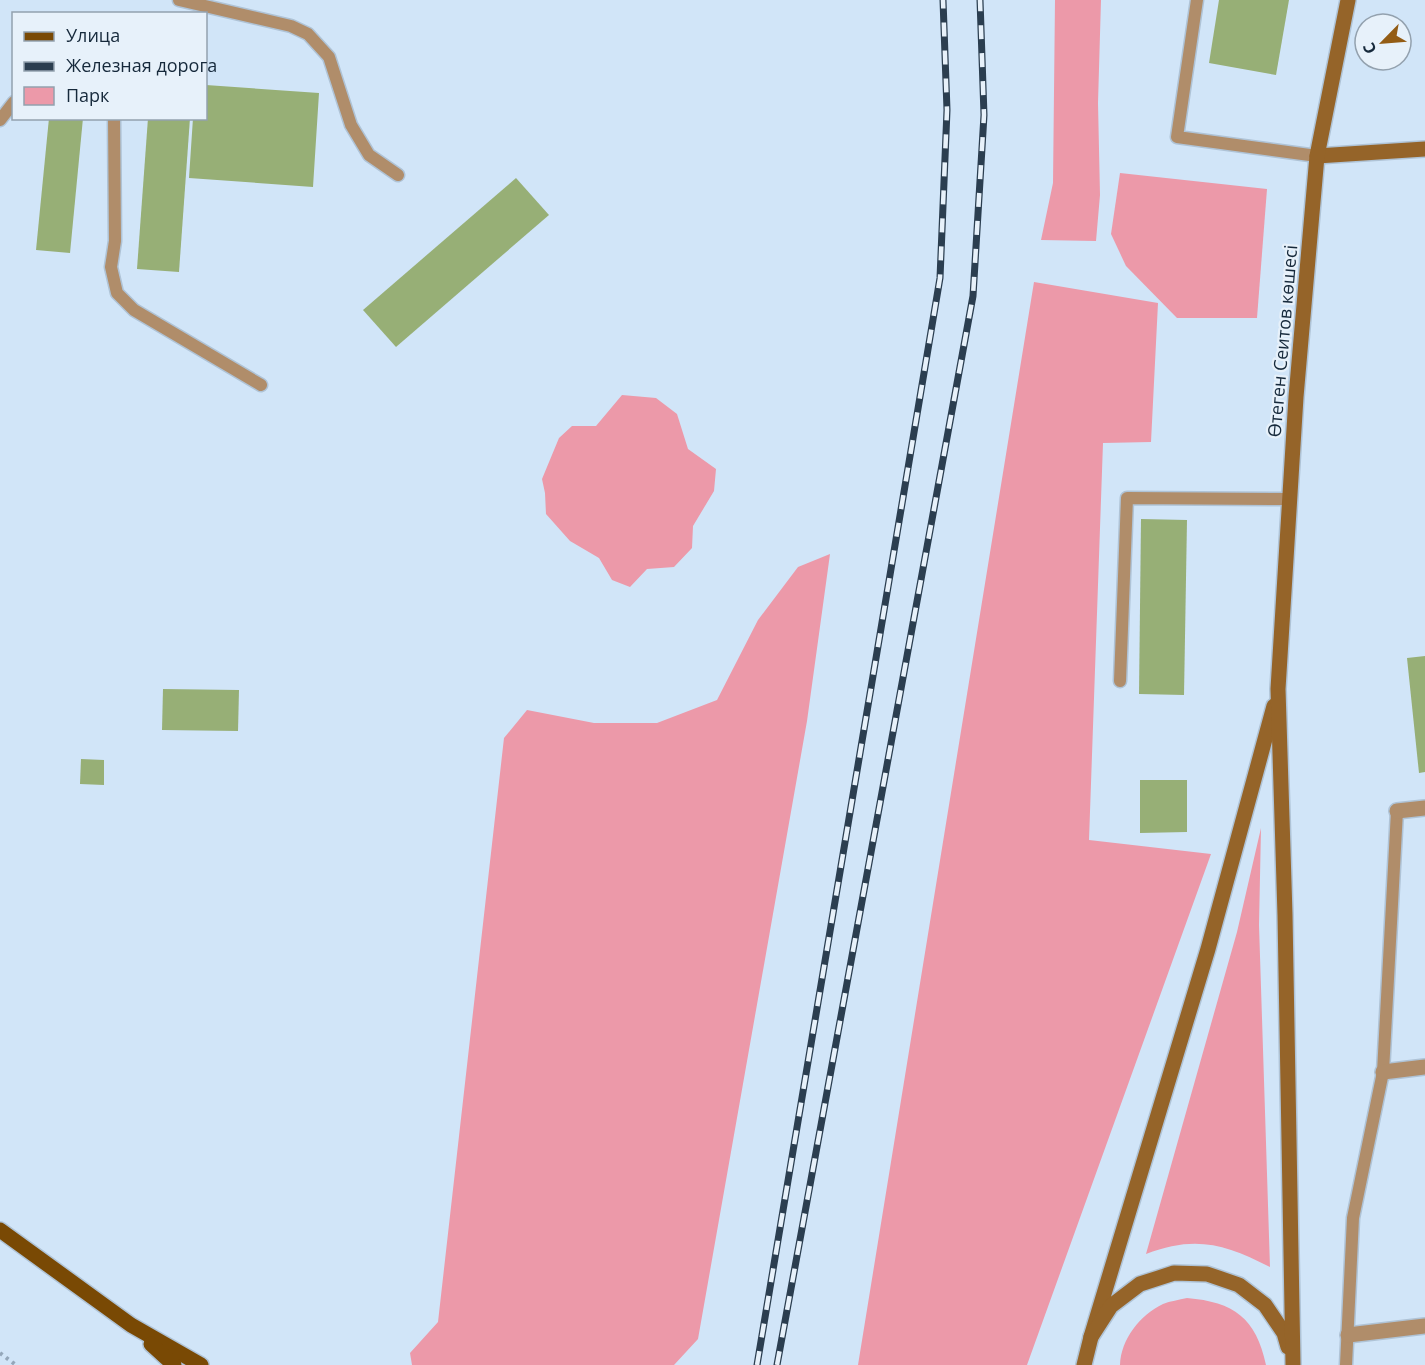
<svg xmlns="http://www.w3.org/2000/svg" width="1425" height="1365" viewBox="0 0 1425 1365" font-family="'Open Sans',sans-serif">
	<rect width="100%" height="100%" fill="#d1e5f8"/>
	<g fill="#ec99a9">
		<path d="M1055 0H1101L1098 103 1100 195 1096 241 1041 240 1053 183Z"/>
		<path d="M1120 173 1267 189 1257 318H1177L1126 266 1111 234Z"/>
		<path d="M1034 282 1158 303 1151 442 1103 443 1089 840 1211 854 1027 1365H858Z"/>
		<path d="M622 395 656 398 677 414 688 449 716 469 714 491 693 526 692 548 674 567 647 569 630 587 612 580 599 558 570 541 546 514 545 493 542 479 559 438 572 426H596Z"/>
		<path d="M830 554 807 721 698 1339 674 1365H412L410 1353 438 1322 504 738 527 710 594 723H657L717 700 758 620 798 567Z"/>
		<path d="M1261 828 1259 925 1270 1267C1225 1244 1195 1235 1146 1254L1237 932Z"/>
		<path d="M1187 1298C1234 1302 1256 1318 1266 1365H1120C1121 1339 1140 1315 1163 1304 1170 1301 1179 1300 1187 1298Z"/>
	</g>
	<g fill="#97af76">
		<path d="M1219 0H1289L1276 75 1209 63Z"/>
		<path d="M206 85 319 93 313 187 189 178 193 118H206Z"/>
		<path d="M49 118H83L70 253 36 250Z"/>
		<path d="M148 118H190L179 272 137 269Z"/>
		<path d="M516 178 549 215 396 347 363 310Z"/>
		<path d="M1141 519 1187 520 1184 695 1139 694Z"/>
		<path d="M1425 656V772L1419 773 1407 658Z"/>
		<path d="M163 689 239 690 238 731 162 730Z"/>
		<path d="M81 759 104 760V785L80 784Z"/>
		<path d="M1140 780H1187V832L1140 833Z"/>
	</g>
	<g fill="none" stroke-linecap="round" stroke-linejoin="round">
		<g stroke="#afc3d6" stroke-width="15">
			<g id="service">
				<path d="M179 0 291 26 308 34 329 57 351 125 369 155 398 175"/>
				<path d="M1197 0 1177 137 1317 156"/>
				<path d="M114 118 115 241 111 267 117 293 134 310 261 385"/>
				<path d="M0 120 14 102"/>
				<path d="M1120 681 1127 498 1290 499"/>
				<path d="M1346 1365 1353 1218 1383 1072 1397 811"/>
			</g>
		</g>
		<g stroke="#afc3d6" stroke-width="18">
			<g id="minor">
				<path d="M1397 811 1425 808"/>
				<path d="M1383 1072 1425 1067"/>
				<path d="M1348 1335 1425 1326"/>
			</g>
		</g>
		<g stroke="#afc3d6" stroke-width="18">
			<g id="secondary">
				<path d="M1317 156 1425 149"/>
				<path d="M1091 1337 1208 949 1274 706"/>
				<path d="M1084 1365 1091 1337 1111 1306 1140 1284 1174 1273 1207 1274 1239 1285 1265 1305 1284 1333 1288 1347"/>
				<path d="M1293 1365 1285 915 1278 689 1296 397 1317 156 1348 0"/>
			</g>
		</g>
		<g stroke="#afc3d6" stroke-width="18">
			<g id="primary">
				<path d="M0 1230 131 1325 201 1365"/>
				<path d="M151 1344 174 1365"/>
			</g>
		</g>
		<path stroke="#94a7ba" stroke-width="4" stroke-dasharray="3 4.5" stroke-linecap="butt" d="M0 1353 16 1365"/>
		<use href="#service" stroke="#b08d6a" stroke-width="12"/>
		<use href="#minor" stroke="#b08d6a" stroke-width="15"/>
		<use href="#secondary" stroke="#956429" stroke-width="15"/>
		<use href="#primary" stroke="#794904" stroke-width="15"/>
		<g stroke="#2b3e50" stroke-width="7">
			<g id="rail">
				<path d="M757 1365 940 278 947 110 943 0"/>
				<path d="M777 1365 973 296 984 115 980 0"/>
			</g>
		</g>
		<use href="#rail" stroke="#e7f1fa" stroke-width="4.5" stroke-dasharray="14" stroke-linecap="butt"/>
	</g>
	<g text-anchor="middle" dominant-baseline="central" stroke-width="4.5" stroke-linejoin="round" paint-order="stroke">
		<g font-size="18" fill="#16293b" stroke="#e7f1fa">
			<text transform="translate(1282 341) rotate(-85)">Өтеген Сеитов көшесі</text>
		</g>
	</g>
	<rect x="12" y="12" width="195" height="108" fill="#e7f1fa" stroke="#93a1ae" stroke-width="1.5"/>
	<rect x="24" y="32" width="30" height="9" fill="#794904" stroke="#93a1ae" stroke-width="1.5"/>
	<text x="66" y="42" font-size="18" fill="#16293b">Улица</text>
	<rect x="24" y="62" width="30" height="9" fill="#2b3e50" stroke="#93a1ae" stroke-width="1.5"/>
	<text x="66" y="72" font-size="18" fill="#16293b">Железная дорога</text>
	<rect x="24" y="87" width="30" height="18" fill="#ec99a9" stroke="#93a1ae" stroke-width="1.5"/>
	<text x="66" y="102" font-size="18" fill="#16293b">Парк</text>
	<g transform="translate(1383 42) rotate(245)"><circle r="28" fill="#e7f1fa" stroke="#93a1ae" stroke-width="1.5"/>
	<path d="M0-4.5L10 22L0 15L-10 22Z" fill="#935c14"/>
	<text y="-9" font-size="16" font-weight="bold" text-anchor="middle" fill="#16293b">С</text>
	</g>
</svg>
